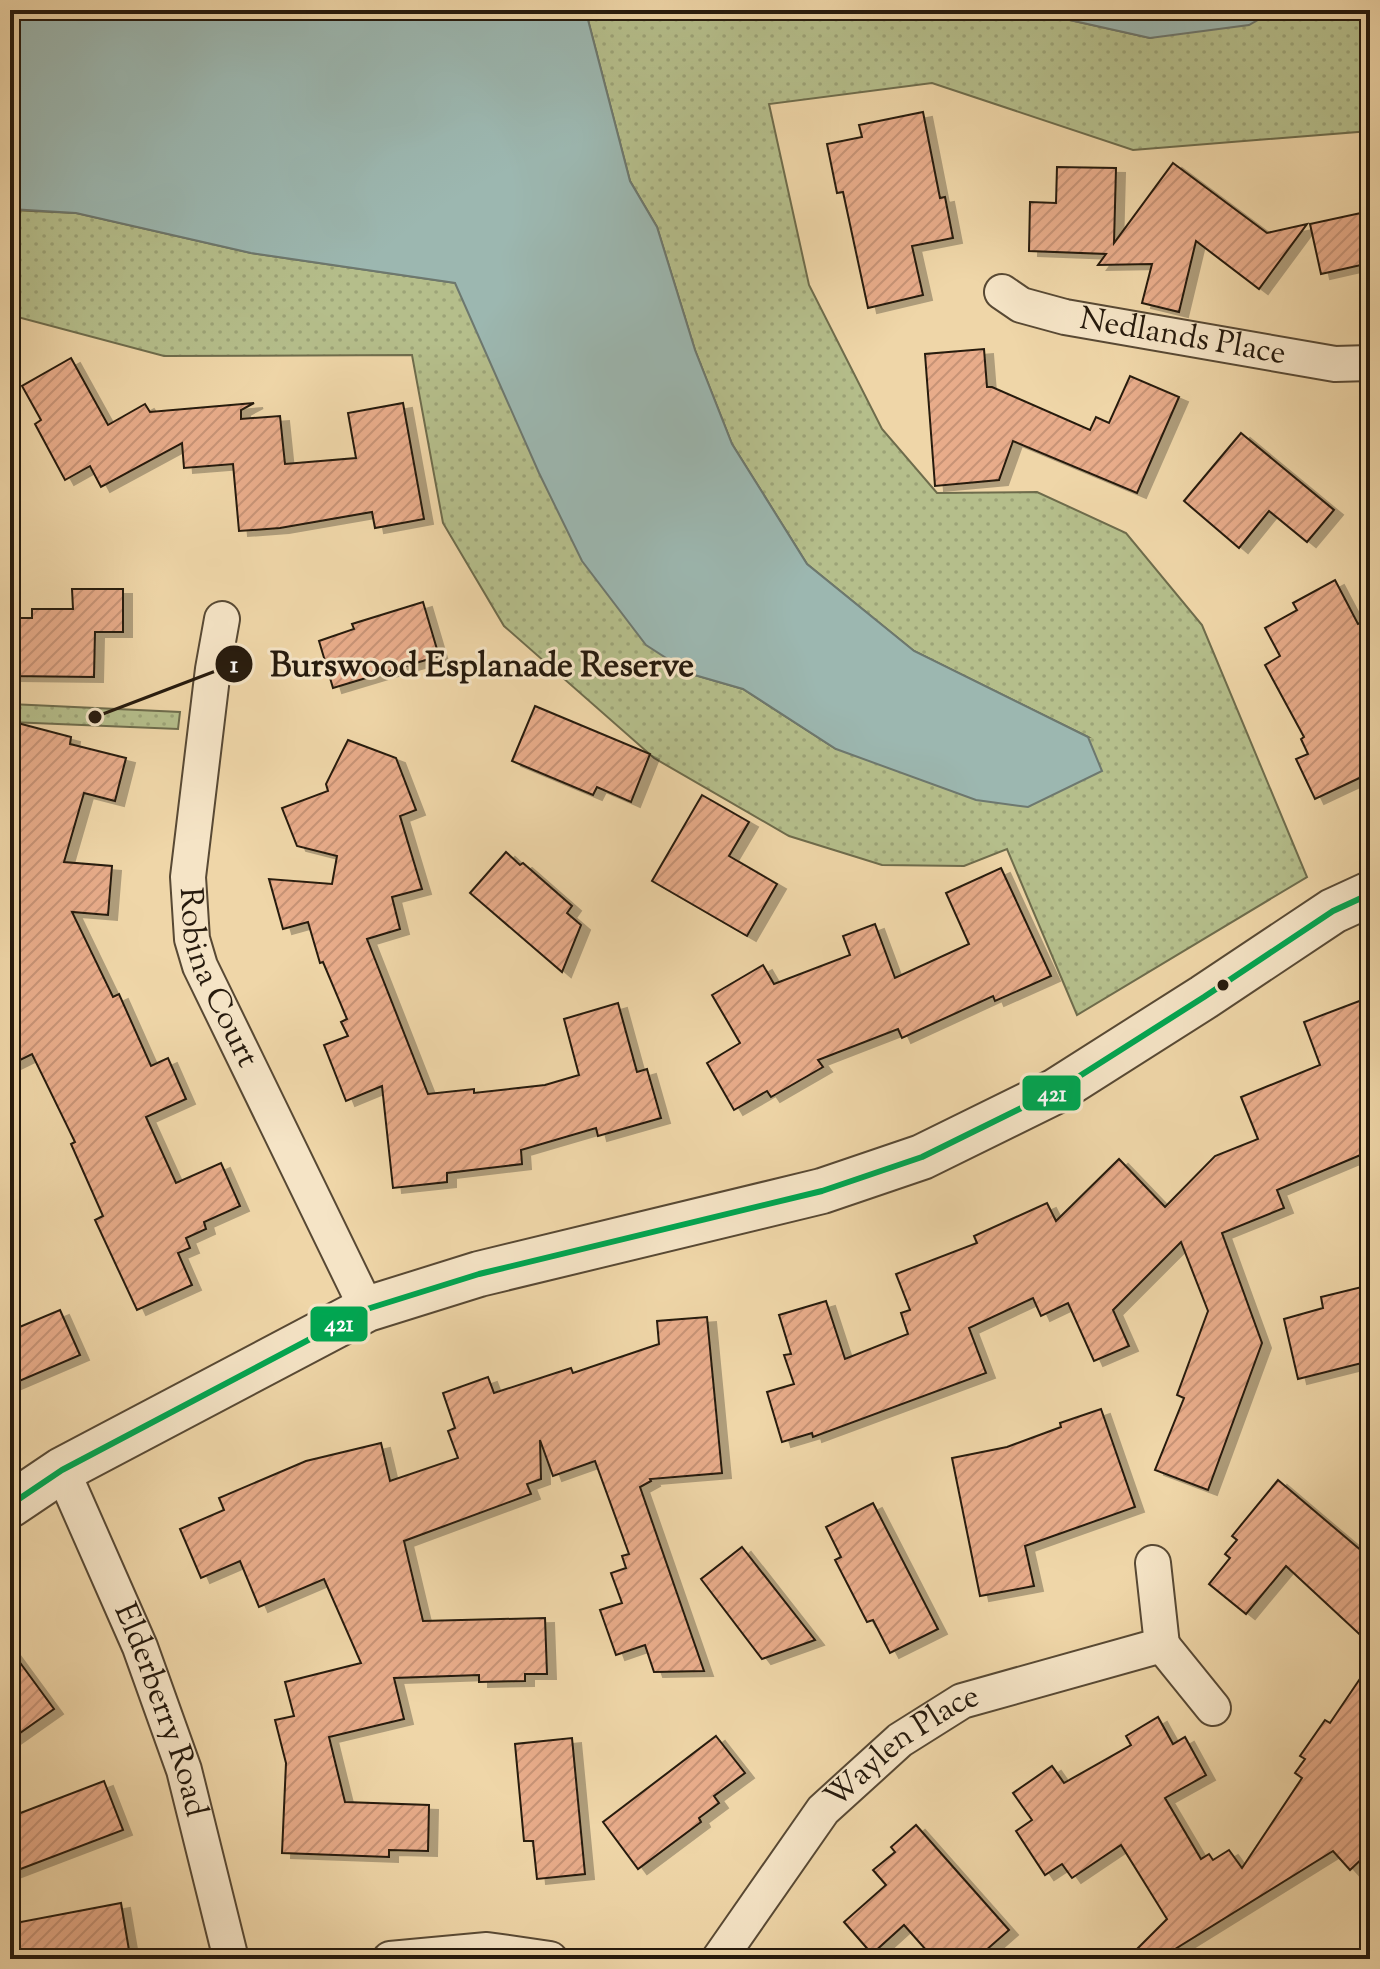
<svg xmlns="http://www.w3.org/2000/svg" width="1380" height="1969" viewBox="0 0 1380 1969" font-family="'Sorts Mill Goudy',serif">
	<defs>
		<pattern id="park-dots" width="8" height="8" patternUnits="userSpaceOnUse" patternTransform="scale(2)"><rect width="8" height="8" fill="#b5be8b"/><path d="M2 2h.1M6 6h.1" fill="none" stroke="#9ca377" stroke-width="1.8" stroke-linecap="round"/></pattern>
		<pattern id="building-hatch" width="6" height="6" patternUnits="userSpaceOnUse" patternTransform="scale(2)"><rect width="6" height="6" fill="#e8ac8a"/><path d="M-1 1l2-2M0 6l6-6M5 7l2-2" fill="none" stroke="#c79376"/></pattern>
		<filter id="shadow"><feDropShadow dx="9" dy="5" stdDeviation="0" flood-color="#0004"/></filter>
	</defs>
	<rect width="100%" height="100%" fill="#efd6a8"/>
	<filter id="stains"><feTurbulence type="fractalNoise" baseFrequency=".0025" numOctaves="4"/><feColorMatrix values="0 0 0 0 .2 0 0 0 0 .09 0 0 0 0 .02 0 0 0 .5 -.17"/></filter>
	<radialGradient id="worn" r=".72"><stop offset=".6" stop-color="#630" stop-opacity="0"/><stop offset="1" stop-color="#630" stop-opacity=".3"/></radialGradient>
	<g fill="url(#park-dots)" stroke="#6e6c4c" stroke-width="2">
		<path d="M592 10H1025L1150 38 1275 10H1370V131L1133 150 932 83 769 104 809 285 882 429 937 493 1037 492 1126 533 1202 625 1307 877 1077 1015 1007 849 964 866 882 865 789 836 654 758 504 626 443 523 412 355 164 356 10 315V210L76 213 251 253 456 283 691 674 743 689 836 749 1088 737 914 651 807 564 732 444 695 350 657 227 630 181 587 16Z"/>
		<path d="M10 704 180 712 178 729 10 722Z"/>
	</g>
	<g fill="#9cb7b0" stroke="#6d786f" stroke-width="2">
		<path d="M10 10H592L587 16 630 181 657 227 695 350 732 444 807 564 914 651 1088 737 1102 771 1028 807 976 800 836 749 743 689 691 674 646 645 582 561 539 473 455 283 251 253 76 213 10 209Z"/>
		<path d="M1025 10H1275L1249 25 1150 38Z"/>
	</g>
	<g fill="url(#building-hatch)" stroke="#261a0d" stroke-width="2" filter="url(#shadow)">
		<path d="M923 112 940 198 945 197 953 238 912 246 923 295 868 308 843 192 837 193 827 144 862 137 859 125Z"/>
		<path d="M1173 163 1267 233 1307 224 1259 289 1196 241 1179 312 1142 303 1152 264 1098 265 1106 254 1029 251 1030 202 1056 203 1057 167 1116 168 1114 243Z"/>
		<path d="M1370 211V263L1321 274 1310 224Z"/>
		<path d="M984 349 987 387H992L1090 430 1096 417 1109 423 1130 376 1179 397 1137 493 1013 441 999 480 935 486 925 354Z"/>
		<path d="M71 358 108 425 145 404 150 412 254 403 241 410V419L280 416 285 464 356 458 348 413 403 403 424 519 375 528 372 512 280 528 239 531 233 464 184 468 182 443 101 487 90 466 65 480 35 424 41 420 22 386Z"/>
		<path d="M1241 433 1334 510 1307 542 1269 511 1239 548 1184 501Z"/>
		<path d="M1335 580 1358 624 1370 618V773L1315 799 1296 759 1308 754 1301 739 1304 737 1265 665 1280 656 1265 628 1297 610 1293 603Z"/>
		<path d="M72 589H123V632H95L94 677 10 676V618H32V609H73Z"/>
		<path d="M423 602 439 656 333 688 319 641 354 629 352 624Z"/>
		<path d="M535 706 650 754 631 802 597 787 593 795 512 761Z"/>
		<path d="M10 721 71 737 70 744 126 758 115 801 84 793 64 862 112 866 108 915 72 912 113 997 119 994 151 1066 168 1058 186 1099 146 1117 176 1183 221 1163 240 1206 204 1222 206 1229 186 1238 190 1248 178 1253 192 1285 137 1310 95 1220 103 1216 71 1144 75 1142 32 1054 10 1065Z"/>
		<path d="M348 740 396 758 416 810 400 816 422 889 392 897 400 929 367 939 428 1094 474 1089V1093L545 1085 579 1075 564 1019 618 1003 637 1072 647 1069 661 1118 598 1136 596 1128 521 1150 522 1164 447 1173V1182L393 1188 382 1086 346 1101 324 1045 348 1036 341 1022 347 1019 323 962 320 963 308 922 283 929 269 879 332 884 337 856 297 846 282 808 328 791 326 784Z"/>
		<path d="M702 795 749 822 729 856 777 884 747 936 652 881Z"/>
		<path d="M506 852 520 865 523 863 572 906 567 913 581 925 562 972 470 893Z"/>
		<path d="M1001 868 1051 976 995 1001 993 996 902 1038 898 1029 818 1060 823 1067 771 1097 767 1091 734 1110 707 1063 740 1043 712 995 763 965 774 984 850 955 843 936 875 924 895 978 969 944 946 893Z"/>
		<path d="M1370 997V1151L1277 1190 1284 1208 1222 1233 1262 1343 1208 1490 1155 1470 1184 1398 1177 1395 1208 1311 1181 1242 1113 1310 1129 1346 1094 1361 1068 1303 1041 1316 1033 1298 969 1328 986 1373 813 1437 812 1433 782 1442 767 1392 794 1384 784 1355 791 1354 779 1315 826 1301 845 1359 908 1334 901 1313 910 1310 896 1274 977 1243 974 1236 1047 1203 1056 1221 1119 1159 1165 1207 1215 1156 1258 1139 1241 1097 1320 1065 1304 1022Z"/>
		<path d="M1370 1285V1361L1298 1379 1284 1319 1323 1308 1321 1297Z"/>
		<path d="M60 1310 80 1355 10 1385V1331Z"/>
		<path d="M707 1317 722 1473 650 1479 651 1481 640 1487 704 1671 654 1672 645 1645 616 1655 600 1610 622 1603 611 1573 626 1568 622 1556 629 1554 595 1461 553 1476 540 1440 541 1479 527 1484 531 1494 404 1541 423 1621 545 1618 547 1674H525V1681L479 1682V1675L394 1678 404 1719 329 1737 345 1802 429 1805 428 1851 389 1850V1857L282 1853 286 1763 275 1720 294 1716 285 1682 361 1663 324 1579 259 1607 240 1561 201 1578 180 1529 224 1510 219 1498 306 1461 381 1443 390 1481 458 1458 448 1431 455 1428 443 1393 488 1377 494 1393 571 1368 573 1373 659 1344 657 1321Z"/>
		<path d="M1101 1409 1135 1507 1025 1546 1034 1586 980 1596 952 1458 1007 1447 1061 1427 1060 1423Z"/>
		<path d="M1278 1480 1370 1558V1644L1286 1566 1246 1614 1209 1584 1230 1558 1225 1554 1237 1540 1232 1536Z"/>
		<path d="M873 1503 938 1629 890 1653 873 1620 867 1622 835 1560 841 1557 826 1527Z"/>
		<path d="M742 1547 815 1640 762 1659 701 1579Z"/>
		<path d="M10 1649 54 1709 10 1740Z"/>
		<path d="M1370 1664V1851L1350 1870 1333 1851 1159 1959H1127L1167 1919 1121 1845 1072 1878 1062 1864 1045 1875 1016 1831 1032 1820 1013 1793 1052 1766 1064 1783 1131 1745 1126 1736 1158 1717 1173 1744 1185 1737 1206 1775 1165 1798 1201 1859 1209 1854 1213 1860 1229 1850 1242 1868 1302 1778 1295 1773 1305 1759 1300 1756 1325 1720 1330 1723Z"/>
		<path d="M716 1736 745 1773 714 1796 719 1803 699 1818 701 1822 638 1869 603 1822Z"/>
		<path d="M572 1738 585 1874 537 1879 533 1841H524L515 1744Z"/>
		<path d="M104 1781 123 1830 10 1873V1817Z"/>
		<path d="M916 1825 1009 1930 976 1959H934L904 1925 872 1954 844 1922 886 1885 873 1870 895 1852 891 1847Z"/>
		<path d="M121 1903 129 1950 79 1959H10V1924Z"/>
	</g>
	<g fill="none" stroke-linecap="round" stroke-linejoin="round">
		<g stroke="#584934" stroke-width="38">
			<g id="minor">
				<path id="s1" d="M1002 292 1021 305 1065 317 1335 364 1370 363"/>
				<path id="s2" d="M222 619 213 669 188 877 192 939 200 966 367 1309"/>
				<path id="s3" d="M62 1470 140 1647 184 1770 231 1959"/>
				<path d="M1162 1645 1213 1708"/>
				<path d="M390 1959 487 1950 550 1959"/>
				<path id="s4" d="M719 1959 823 1810 900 1740 962 1701 1162 1645 1153 1563"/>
			</g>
		</g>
		<g stroke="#584934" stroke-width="48">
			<path id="tertiary" d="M10 1505 62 1470 367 1309 479 1274 822 1191 922 1157 1056 1091 1204 997 1333 911 1370 894"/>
		</g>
		<use href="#minor" stroke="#f5e4c6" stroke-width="34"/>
		<use href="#tertiary" stroke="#f5e4c6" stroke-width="44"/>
		<g stroke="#f5e4c6" stroke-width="12">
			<path id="bus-1" d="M10 1505 62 1470 367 1309 479 1274 822 1191 922 1157 1056 1091 1204 997 1333 911 1370 894"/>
		</g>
		<use href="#bus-1" stroke="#00a651" stroke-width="6"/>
	</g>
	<circle fill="#261a0d" stroke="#f5e4c6" stroke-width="3" cx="1223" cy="985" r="7"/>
	<g text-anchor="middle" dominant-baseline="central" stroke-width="6" stroke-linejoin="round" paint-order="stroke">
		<g font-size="32" fill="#261a0d" stroke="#f5e4c6">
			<text stroke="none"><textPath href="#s1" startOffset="188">Nedlands Place</textPath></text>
			<text stroke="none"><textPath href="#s2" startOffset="366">Robina Court</textPath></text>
			<text stroke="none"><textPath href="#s3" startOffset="260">Elderberry Road</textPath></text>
			<text stroke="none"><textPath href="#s4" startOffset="284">Waylen Place</textPath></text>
		</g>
	</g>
	<path fill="none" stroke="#261a0d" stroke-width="3" d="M95 717L234 664"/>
	<g fill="#261a0d" stroke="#f5e4c6" stroke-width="3">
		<circle cx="95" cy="717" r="8"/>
		<circle cx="234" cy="664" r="20"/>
	</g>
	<g font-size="24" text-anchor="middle" font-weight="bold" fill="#fff">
		<text x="234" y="672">1</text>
	</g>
	<g font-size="34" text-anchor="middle" font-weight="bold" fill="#261a0d" stroke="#f5e4c6" stroke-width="6" stroke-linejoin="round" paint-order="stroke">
		<text x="482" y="676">Burswood Esplanade Reserve</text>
	</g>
	<g stroke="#f5e4c6" stroke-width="3">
		<rect x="1021" y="1074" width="61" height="38" rx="8" fill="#00a651"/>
		<rect x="309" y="1305" width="60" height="38" rx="8" fill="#00a651"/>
	</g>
	<g font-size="22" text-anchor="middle" font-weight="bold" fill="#fff">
		<text x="1052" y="1101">421</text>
		<text x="339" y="1331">421</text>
	</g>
	<rect width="1380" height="1969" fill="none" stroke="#efd6a8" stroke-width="40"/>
	<rect x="12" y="12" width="1356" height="1945" fill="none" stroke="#261a0d" stroke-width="4"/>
	<rect x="20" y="20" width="1340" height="1929" fill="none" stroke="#261a0d" stroke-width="2"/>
	<rect width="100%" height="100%" filter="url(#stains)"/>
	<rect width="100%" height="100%" fill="url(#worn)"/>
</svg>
